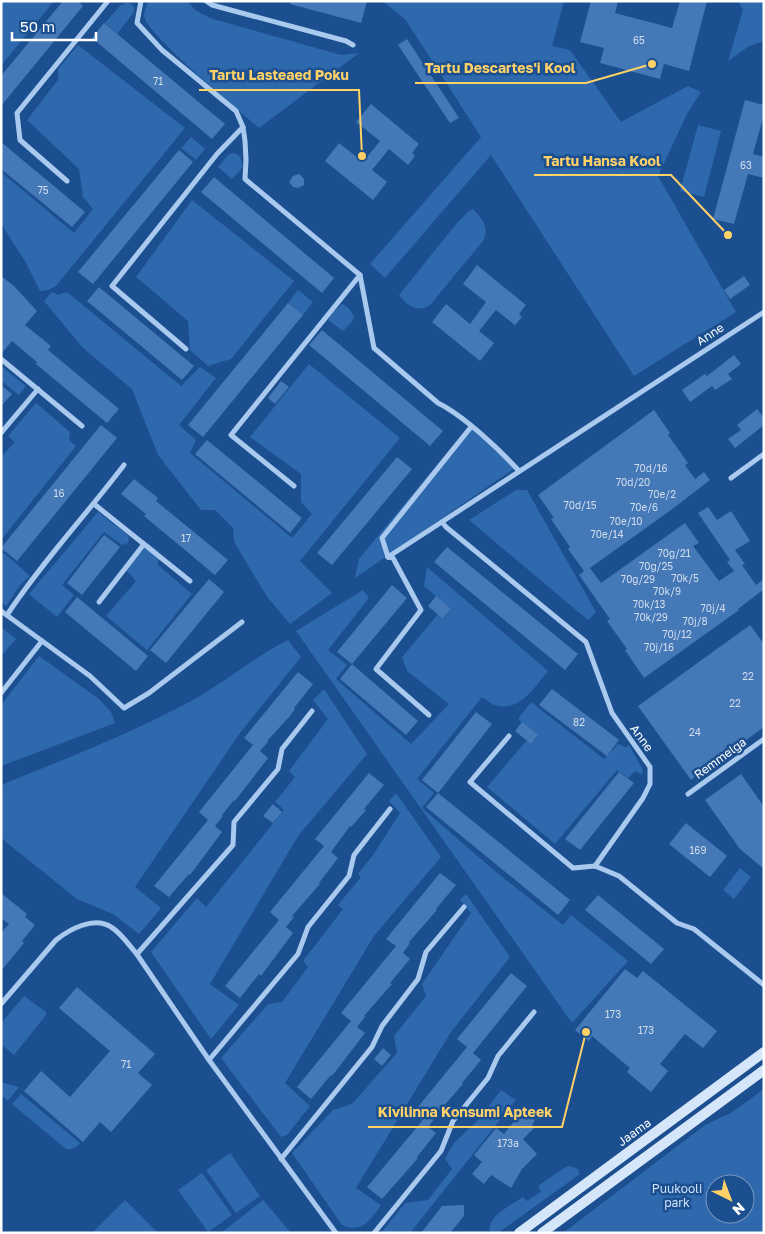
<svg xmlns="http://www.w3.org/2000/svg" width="765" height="1234" viewBox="0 0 765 1234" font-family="'Golos Text',sans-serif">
	<rect width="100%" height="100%" fill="#1b4f8f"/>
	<g fill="#2e69ad" fill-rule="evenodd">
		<path d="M1 1H54L1 66Z"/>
		<path d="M148 1H188L195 10 210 18 341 55 359 53 259 128C241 112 146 34 144 16 144 12 147 5 148 1Z"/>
		<path d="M382 1H564L552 46 570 50 621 122 688 86 701 92 687 114 658 176 736 312 634 376 491 155 385 278 370 264 481 137 405 19Z"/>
		<path d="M738 1H764V41L749 46 728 61 743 10Z"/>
		<path d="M126 3H130L134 7V12L117 34 105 23 120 6Z"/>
		<path d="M78 45 185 128 56 286 48 290 40 291 25 261 1 224V172L74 233 93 209 83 197 79 169 27 120 58 80V69Z"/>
		<path d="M698 125 721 131 704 197 680 191Z"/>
		<path d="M191 137 205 149 196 160 181 148Z"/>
		<path d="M233 153C241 154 241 160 243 167L232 179 218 167 229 154Z"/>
		<path d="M192 200 294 281 231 359 208 366 190 350 188 321 136 277Z"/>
		<path d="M473 209C482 219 490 227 483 241L430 305C418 313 407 306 399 295L457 223 469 211Z"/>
		<path d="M298 290 313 302 303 315 288 303Z"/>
		<path d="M52 292 58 295 67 292 181 386 200 367 216 378 179 425 196 440 190 453 292 538 312 514 301 502V474L250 437 309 364 400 438 300 561 332 593 290 624 268 598 243 557 234 541 233 528 215 510H201L158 455 132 389 83 348 44 301Z"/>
		<path d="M342 304C348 306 351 311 354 317L351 323 343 331 328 320 333 312Z"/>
		<path d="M1 366 26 386 19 395 1 381Z"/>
		<path d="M36 403 70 432 69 440 76 446 1 540V457L15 442 8 436Z"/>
		<path d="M469 426 518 466 355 578 359 559Z"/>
		<path d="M516 490H527L596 612 588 620 469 520Z"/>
		<path d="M98 512 129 536 128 543 122 545 104 532 62 585 74 595 57 617 29 594Z"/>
		<path d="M148 543 159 552 158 565 192 594 147 650 106 616 136 581 126 570Z"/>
		<path d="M4 553 30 576 20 585 6 606 1 602V556Z"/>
		<path d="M427 567 548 671C535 687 519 713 495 705 490 704 486 699 482 697L417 779 434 793 422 808 496 872 563 925 571 915 628 961 572 1023 296 631 363 590 369 598 328 650 347 665 336 679 411 744 449 704 407 671 402 657 438 614 444 619 451 609 424 586Z"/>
		<path d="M1 627 16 639 1 656Z"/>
		<path d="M288 640 301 657 240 733 135 887 161 908 139 934 113 914 77 899 1 838V785C65 759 130 734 191 701 224 683 254 657 288 640Z"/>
		<path d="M39 656 99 699 111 712 115 723 1 766V705Z"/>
		<path d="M324 689 367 754 298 836 210 984 239 1005 211 1039 151 952 197 898 206 907 284 810 275 802 295 777 289 771 328 719 313 700Z"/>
		<path d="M531 702 604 759 618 744 625 747 629 745 643 770 642 775 635 771 628 778 617 770 555 844 487 787 527 740 531 744 538 736 518 719Z"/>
		<path d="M396 793 441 857 374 936 285 1083 310 1106 287 1135 281 1137 221 1058 268 1004 282 1002 308 967 303 961 343 909 338 905 361 877 358 874 373 855 400 813 389 801Z"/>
		<path d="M740 868 751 877 734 899 723 890Z"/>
		<path d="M466 894 510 957 451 1032 356 1188 381 1205C371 1220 361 1234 342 1225L292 1153 333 1110 352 1104 397 1053 394 1036 426 996 422 984 471 913 460 900Z"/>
		<path d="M24 996 46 1012V1015L14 1055 1 1044V1023Z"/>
		<path d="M1 1082 19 1087 8 1101 1 1095Z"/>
		<path d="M764 1089V1233H563L705 1125 731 1113ZM715 1184H745V1214H715Z"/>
		<path d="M501 1090 516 1100 410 1233H381L405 1203 428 1200 452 1169 445 1159 454 1143 479 1119Z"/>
		<path d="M21 1094 80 1143C76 1148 72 1150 66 1149L12 1104Z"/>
		<path d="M230 1153 260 1196 236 1213 206 1170Z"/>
		<path d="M569 1166 578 1169 580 1174 498 1233H490C485 1216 512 1205 523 1197L527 1201 541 1192 538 1186 564 1168Z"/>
		<path d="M202 1173 232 1215 208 1232 178 1190Z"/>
		<path d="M125 1200 158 1233H92Z"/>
		<path d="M263 1200 291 1233H221Z"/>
	</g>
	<g fill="#4478b7">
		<path d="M63 1H78L83 6 1 106V76Z"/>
		<path d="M291 1H367L361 23 290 4Z"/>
		<path d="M591 1H618L615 13 672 28 680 1H707L689 71 664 64 660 79 600 63 604 48 580 42Z"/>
		<path d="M104 23 225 124 212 139 92 38Z"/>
		<path d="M407 39 459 118 450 123 398 45Z"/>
		<path d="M745 100 764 105V114L753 154 764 157V178L748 174 734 224 713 219Z"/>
		<path d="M371 104 419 144 412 153 415 156 408 165 389 149 372 170 387 182 373 200 325 161 339 143 363 162 380 141 356 122Z"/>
		<path d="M1 142 85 212 72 227 1 169Z"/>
		<path d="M179 150 193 162 93 284 78 272Z"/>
		<path d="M299 174 304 179V185L298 188 293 187 289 182 293 176Z"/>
		<path d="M214 177 334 278 322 293 201 192Z"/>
		<path d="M477 265 526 305 519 314 522 317 515 325 496 310 479 331 494 343 480 361 432 322 446 304 470 324 486 302 463 284Z"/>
		<path d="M1 276 14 286 37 311 25 325 51 346 48 350 119 409 107 423 36 364 37 362 12 341 1 354Z"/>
		<path d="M744 276 750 285 730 299 724 290Z"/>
		<path d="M99 287 194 366 182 380 87 301Z"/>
		<path d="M288 303 303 315 203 437 188 425Z"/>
		<path d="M322 330 443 431 430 446 309 345Z"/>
		<path d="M734 355 741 364 728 374 732 379 715 390 712 386 690 402 682 390 705 374 707 376Z"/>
		<path d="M281 381 289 387 275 404 268 398Z"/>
		<path d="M1 385 12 394 1 406Z"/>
		<path d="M757 409 764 418V425L735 448 728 439 741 430 737 425Z"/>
		<path d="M654 410 670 433 668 435 688 463 685 465 695 479 704 472 710 480 671 510 590 568 601 583 685 523 699 543 693 546 719 581 734 571 727 562 730 560 698 513 708 507 717 520 731 511 750 541 735 550 745 564 742 565 756 585 764 579V589L738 609 739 610 644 678 625 650 627 649 607 621 610 619 579 575 584 571 568 549 570 547 551 519 554 518 538 495Z"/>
		<path d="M101 425 117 438 17 561 1 548Z"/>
		<path d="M207 440 302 518 290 533 195 454Z"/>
		<path d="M397 457 412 469 332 565 317 553Z"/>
		<path d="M134 479 158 498 156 501 228 560 215 575 144 516 146 514 121 494Z"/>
		<path d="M104 535 120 547 82 595 67 583Z"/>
		<path d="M447 547 578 654 565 670 434 562Z"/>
		<path d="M209 579 224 592 166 663 150 650Z"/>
		<path d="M392 585 407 598 352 664 337 652Z"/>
		<path d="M436 596 451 609 443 619 428 606Z"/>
		<path d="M77 597 148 656 136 671 65 612Z"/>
		<path d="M750 625 764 644V727L691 780 638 706Z"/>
		<path d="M352 664 418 721 406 735 340 679Z"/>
		<path d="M298 672 313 684 294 708 295 709 290 716 267 741 268 742 260 751 268 758 235 801 234 800 222 815 223 816 215 826 222 832 190 875 189 874 169 897 154 886 208 820 199 812 253 745 244 738Z"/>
		<path d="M552 689 619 740 607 756 539 705Z"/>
		<path d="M476 712 492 724 438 793 422 780Z"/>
		<path d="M522 722 538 735 531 744 515 731Z"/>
		<path d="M619 772 634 783 580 850 565 839Z"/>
		<path d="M369 773 384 785 364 809 366 810 351 827 350 826 331 852 338 858 319 883 320 884 292 916 294 917 286 927 293 933 261 976 259 974 240 998 225 986 279 920 270 912 324 846 315 839Z"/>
		<path d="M741 774 764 807V869L740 849 705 800Z"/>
		<path d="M438 793 570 900 558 915 426 807Z"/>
		<path d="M273 804 282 812 273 823 263 816Z"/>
		<path d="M686 823 727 856 710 877 669 844Z"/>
		<path d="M440 873 456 885 436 909 437 910 409 942 410 943 403 953 410 959 390 983 392 984 364 1016 365 1017 357 1027 365 1033 332 1076 331 1075 311 1099 297 1087 351 1021 341 1013 396 946 386 939Z"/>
		<path d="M1 893 27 914 25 917 35 925 22 941 24 943 1 971V933L9 924 1 918Z"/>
		<path d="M598 895 664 949 651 964 585 910Z"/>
		<path d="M625 969 637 978 643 971 717 1031 703 1048 685 1034 660 1064 668 1071 651 1092 627 1072 630 1068 592 1036 589 1041 575 1030Z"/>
		<path d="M511 973 527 986 473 1053 481 1060 462 1083 463 1084 435 1116 436 1117 428 1127 436 1133 417 1157 418 1158 412 1165 382 1199 367 1187 422 1121 413 1113 467 1047 457 1039Z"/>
		<path d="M77 987 155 1054 138 1073 152 1085 111 1132 100 1122 83 1142 24 1091 41 1071 70 1097 110 1051 59 1008Z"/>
		<path d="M383 1048 391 1055 382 1066 374 1059Z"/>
		<path d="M523 1110 535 1120 532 1125 535 1127 523 1139 537 1154 522 1169 511 1188 491 1175 484 1184 472 1174 482 1162 474 1155 496 1128 504 1134Z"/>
		<path d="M464 1205V1216L450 1233H421L442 1206Z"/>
	</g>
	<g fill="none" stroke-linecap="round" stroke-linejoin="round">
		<g stroke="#a9c9ee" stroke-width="5">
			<path d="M141 1 137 23 162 50 236 111 243 127 245 141 246 160 245 179 360 275 374 348 438 403C464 416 499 449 519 471"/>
			<path d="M206 1 212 5 346 41 353 45"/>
			<path d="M67 181 20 140 17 113 108 1"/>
			<path d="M186 349 112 286 217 154 243 127"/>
			<path d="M1 359 82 426"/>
			<path d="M1 433 38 389"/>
			<path d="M731 478 764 454"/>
			<path d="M294 486 231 435 360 275"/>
			<path d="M94 504 190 581"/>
			<path d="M442 522 446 527 586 642 612 713 650 767V784L643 798 595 866"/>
			<path d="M388 557 764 312"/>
			<path d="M388 557 393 558 421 610 376 669 429 715"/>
			<path d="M388 557 382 538 471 427"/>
			<path d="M99 602 144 544"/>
			<path d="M1 611 90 676 124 708 149 693 242 622"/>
			<path d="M7 615C42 562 86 515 124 465"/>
			<path d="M1 693 42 641"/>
			<path d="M509 736 470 782 573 868 595 866 619 876 677 923 694 929 764 985"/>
			<path d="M688 794 764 739"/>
			<path d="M137 954 233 845 234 822 278 769 282 749 312 711"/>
			<path d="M1 1004 56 940C70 929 94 916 111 927 121 933 128 944 136 953L209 1060 336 1233"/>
			<path d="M209 1060 298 954 308 927 349 876 354 855 390 809"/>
			<path d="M281 1159 372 1047 382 1026 418 979 426 952 464 907"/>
			<path d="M374 1233 441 1151 453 1121 488 1078 498 1056 534 1012"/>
		</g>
		<g stroke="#d6e6fa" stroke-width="10">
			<path d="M519 1233 764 1052"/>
			<path d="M542 1233 764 1070"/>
		</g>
	</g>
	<g text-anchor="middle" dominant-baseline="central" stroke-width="5" stroke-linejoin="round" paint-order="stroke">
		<g font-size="10" fill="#d0dded">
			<text x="639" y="40">65</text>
			<text x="158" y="81">71</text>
			<text x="746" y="165">63</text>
			<text x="43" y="190">75</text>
			<text x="651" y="468">70d/16</text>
			<text x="633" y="482">70d/20</text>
			<text x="59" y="493">16</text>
			<text x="662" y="494">70e/2</text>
			<text x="580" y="505">70d/15</text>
			<text x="644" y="507">70e/6</text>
			<text x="626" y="521">70e/10</text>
			<text x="607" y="534">70e/14</text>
			<text x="186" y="538">17</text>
			<text x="674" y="553">70g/21</text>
			<text x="656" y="566">70g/25</text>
			<text x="685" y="578">70k/5</text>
			<text x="638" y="579">70g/29</text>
			<text x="667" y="591">70k/9</text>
			<text x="649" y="604">70k/13</text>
			<text x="713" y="608">70j/4</text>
			<text x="651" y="617">70k/29</text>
			<text x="695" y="621">70j/8</text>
			<text x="677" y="634">70j/12</text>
			<text x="659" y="647">70j/16</text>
			<text x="748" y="676">22</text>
			<text x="735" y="703">22</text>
			<text x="579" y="722">82</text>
			<text x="695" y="732">24</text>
			<text x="698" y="850">169</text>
			<text x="613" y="1014">173</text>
			<text x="646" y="1030">173</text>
			<text x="126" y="1064">71</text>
			<text x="508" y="1143">173a</text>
		</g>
		<g font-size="12" fill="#fff" stroke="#1b4f8f">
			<text transform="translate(710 334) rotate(-33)">Anne</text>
			<text transform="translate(642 738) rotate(54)">Anne</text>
			<text transform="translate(720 758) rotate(-36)">Remmelga</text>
			<text transform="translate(634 1132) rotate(-36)">Jaama</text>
		</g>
		<g font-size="12" fill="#cfe3fa" stroke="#1b4f8f">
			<text x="677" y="1188">Puukooli<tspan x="677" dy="14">park</tspan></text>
		</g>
	</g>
	<path fill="none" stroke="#ffd166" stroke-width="2" d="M652 64L586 83H415M362 156L359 90H199M728 235L671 175H534M586 1032L562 1127H368"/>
	<g fill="#ffd166" stroke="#1b4f8f" stroke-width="2">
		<circle cx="652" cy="64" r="5"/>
		<circle cx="362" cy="156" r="5"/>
		<circle cx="728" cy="235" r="5"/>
		<circle cx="586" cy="1032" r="5"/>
	</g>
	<g font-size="14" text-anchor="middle" font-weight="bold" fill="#ffd166" stroke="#1b4f8f" stroke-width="5" stroke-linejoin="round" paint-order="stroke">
		<text x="500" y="73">Tartu Descartes'i Kool</text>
		<text x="279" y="80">Tartu Lasteaed Poku</text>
		<text x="602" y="166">Tartu Hansa Kool</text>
		<text x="465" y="1117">Kivilinna Konsumi Apteek</text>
	</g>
	<rect width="765" height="1234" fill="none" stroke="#ffffff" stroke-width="5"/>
	<g transform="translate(730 1199) rotate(138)"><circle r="24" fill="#1b4f8f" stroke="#7695bc"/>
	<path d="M0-4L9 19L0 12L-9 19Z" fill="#ffd166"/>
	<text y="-8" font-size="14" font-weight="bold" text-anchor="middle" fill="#ffffff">N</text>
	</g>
	<path d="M12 32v8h84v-8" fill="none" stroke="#ffffff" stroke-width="2.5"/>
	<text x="20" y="32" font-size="15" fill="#ffffff" stroke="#1b4f8f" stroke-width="4" paint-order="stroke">50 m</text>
</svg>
